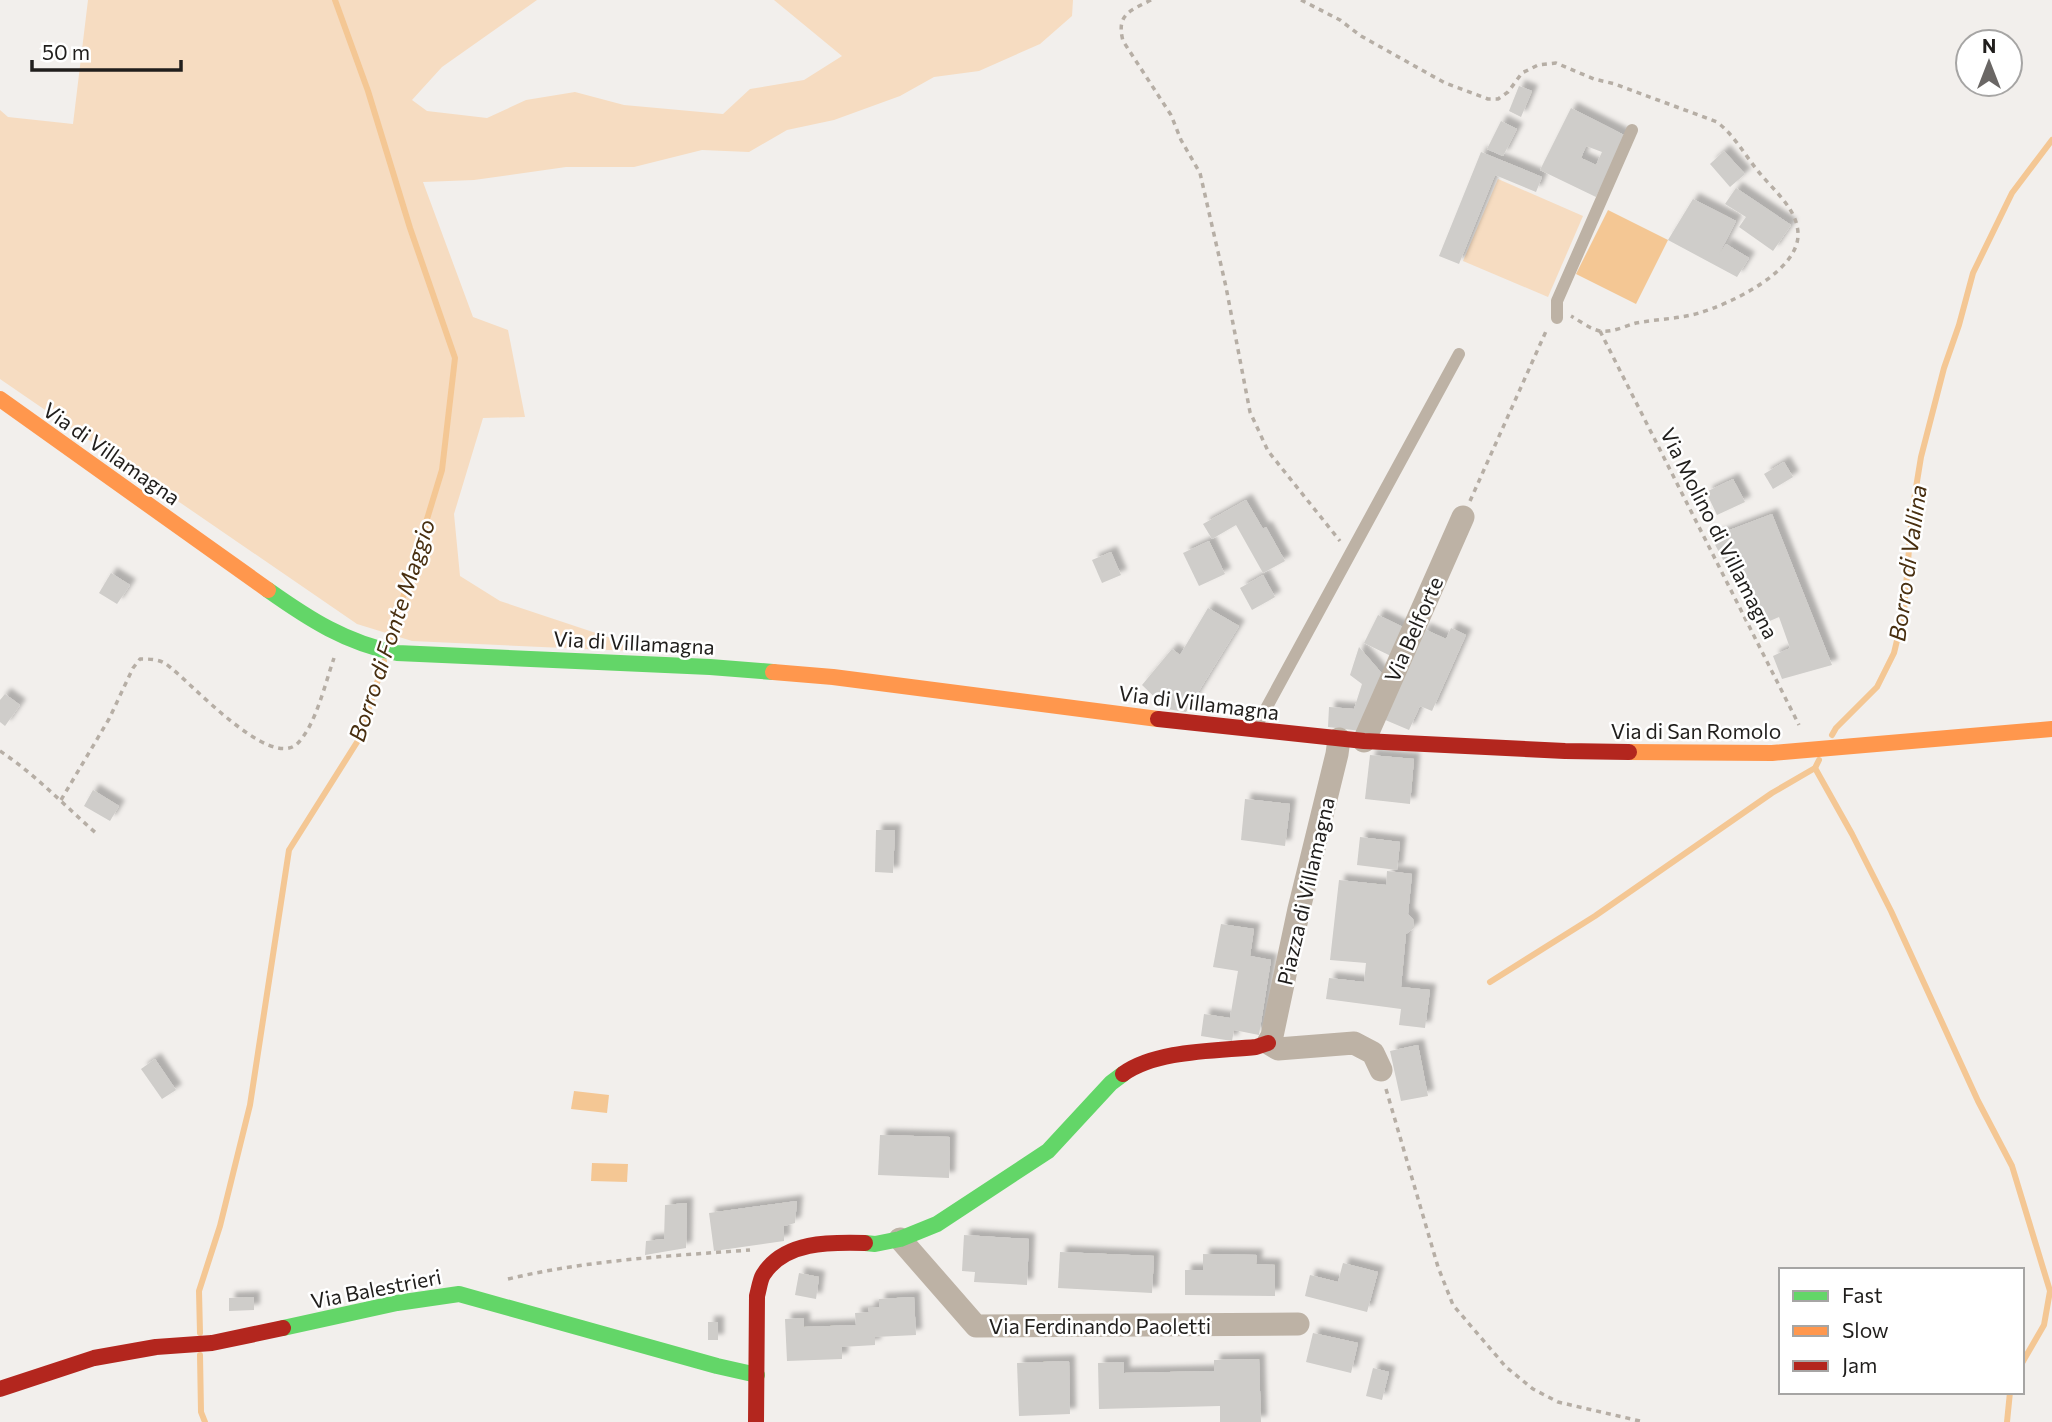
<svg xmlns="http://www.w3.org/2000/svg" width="2052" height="1422" viewBox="0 0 2052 1422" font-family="Commissioner,sans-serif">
	<defs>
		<filter id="shadow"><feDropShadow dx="6" dy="-6" stdDeviation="2" flood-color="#0004"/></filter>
	</defs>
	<rect width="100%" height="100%" fill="#f2efec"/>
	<g fill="#f6dcc1">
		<path d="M88 0H537L442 67 412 100 427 111 487 118 526 100 575 92 624 105 723 114 750 89 804 80 842 56 774 0H1073L1072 16 1040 44 979 71 934 77 900 96 834 120 787 130 749 152 702 150 634 167H566L474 180 423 182 473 317 508 330 525 417 483 418 454 514 460 576 500 601 653 652 412 641 357 624 0 379V110L8 117 73 124Z"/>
		<path d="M1498 179 1583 216 1548 297 1463 261Z"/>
	</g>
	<g fill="#f4c794">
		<path d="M1608 210 1668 240 1636 304 1576 274Z"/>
		<path d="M574 1091 609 1095 607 1113 571 1109Z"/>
		<path d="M592 1163 628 1164 627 1182 591 1181Z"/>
	</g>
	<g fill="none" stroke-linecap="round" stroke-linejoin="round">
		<g stroke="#f4c794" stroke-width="6">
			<path d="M335 0 368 91 410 228 455 358 442 470 390 640"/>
			<path d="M1832 735 1836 728 1877 687 1894 653 1904 611 1912 512 1921 457 1944 368 1959 325 1973 273 2012 193 2052 140"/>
			<path d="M1815 768 1852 834 1891 911 1978 1101 2012 1166 2050 1291 2044 1325 2022 1363"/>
			<path d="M1490 982 1595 916 1772 793 1815 768 1819 760"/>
			<path d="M200 1333 199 1291 220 1226 250 1105 289 850 359 739 384 661"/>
			<path d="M200 1355 201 1412 205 1422"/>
			<path d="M2007 1422 2010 1392"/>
		</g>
	</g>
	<g fill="#cfcdca" fill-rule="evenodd" filter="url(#shadow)">
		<path d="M1519 86 1532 91 1521 117 1509 111Z"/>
		<path d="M1571 108 1626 136 1596 197 1540 170ZM1586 146 1602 152 1596 165 1581 158Z"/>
		<path d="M1501 121 1517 129 1503 156 1487 149Z"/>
		<path d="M1724 151 1745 174 1730 187 1710 164Z"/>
		<path d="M1481 152 1542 177 1536 192 1495 175 1459 264 1439 256Z"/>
		<path d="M1736 188 1791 225 1773 251 1739 227 1746 217 1725 204Z"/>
		<path d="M1693 199 1736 221 1718 256 1726 244 1749 258 1737 277 1668 240Z"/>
		<path d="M1784 462 1793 477 1773 489 1764 474Z"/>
		<path d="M1733 479 1745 502 1717 515 1706 492Z"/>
		<path d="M1246 500 1263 529 1266 527 1285 561 1263 573 1236 525 1212 539 1203 524Z"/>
		<path d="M1772 514 1832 665 1782 679 1773 656 1790 648 1779 617 1758 626 1711 537Z"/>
		<path d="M1209 541 1225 574 1199 586 1183 553Z"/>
		<path d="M1111 552 1121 575 1102 583 1092 560Z"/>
		<path d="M111 573 130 585 117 604 99 593Z"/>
		<path d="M1263 575 1275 597 1252 610 1240 588Z"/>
		<path d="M1208 608 1239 626 1186 712 1167 709 1142 685 1172 649 1180 655Z"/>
		<path d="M1378 615 1407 629 1393 657 1364 643Z"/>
		<path d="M1451 628 1466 635 1432 711 1420 706 1409 730 1383 719 1424 629 1446 639Z"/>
		<path d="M1359 647 1385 677 1361 731 1328 727 1329 707 1354 709 1362 684 1350 675Z"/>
		<path d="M5 694 20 705 5 726 0 722V700Z"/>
		<path d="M1370 755 1414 759 1410 804 1365 799Z"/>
		<path d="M93 790 119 806 110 821 84 806Z"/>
		<path d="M1245 799 1290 804 1285 846 1241 840Z"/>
		<path d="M876 830H895L893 873 875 872Z"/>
		<path d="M1360 837 1400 842 1397 870 1357 865Z"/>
		<path d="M1387 871 1412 874 1408 914 1413 919 1414 928 1406 934 1401 987 1430 990 1425 1028 1399 1025 1401 1009 1326 999 1329 978 1364 982 1366 963 1330 960 1339 880 1386 885Z"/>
		<path d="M1221 924 1254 929 1250 956 1271 960 1259 1035 1234 1030 1232 1041 1201 1036 1204 1014 1230 1018 1238 971 1213 967Z"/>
		<path d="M1418 1045 1428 1096 1401 1101 1390 1051Z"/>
		<path d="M155 1059 176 1090 162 1099 141 1069Z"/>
		<path d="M880 1135 950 1137 949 1178 878 1175Z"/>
		<path d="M797 1201 795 1223 784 1226V1241L714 1251 709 1213Z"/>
		<path d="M687 1203 686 1248 645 1255 646 1241 664 1239 665 1205Z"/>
		<path d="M964 1235 1029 1239 1027 1285 974 1282 975 1272 962 1271Z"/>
		<path d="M1060 1252 1154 1256 1152 1293 1058 1288Z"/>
		<path d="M1203 1254 1257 1255 1256 1264 1275 1265V1296L1185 1295V1270H1203Z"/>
		<path d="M1343 1263 1378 1272 1367 1312 1305 1296 1310 1275 1338 1282Z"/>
		<path d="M799 1273 819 1277 816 1299 795 1295Z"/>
		<path d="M254 1297V1310L229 1311V1298Z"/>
		<path d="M914 1297 916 1335 875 1337V1345L842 1347V1359L787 1361 785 1319 804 1318V1327L856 1325 855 1313 869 1312 868 1307H879V1299Z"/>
		<rect x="708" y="1322" width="10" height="18"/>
		<path d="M1313 1333 1358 1343 1351 1373 1306 1362Z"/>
		<path d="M1259 1359 1261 1422H1220V1406L1099 1409 1098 1363 1124 1362V1373L1214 1371V1360Z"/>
		<path d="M1069 1361 1070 1414 1019 1416 1017 1363Z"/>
		<path d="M1373 1368 1389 1372 1382 1400 1366 1396Z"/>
	</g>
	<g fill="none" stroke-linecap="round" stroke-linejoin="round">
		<g stroke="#b6aea5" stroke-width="3.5" stroke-dasharray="5 5" stroke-linecap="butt">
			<path d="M1151 0C1130 11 1116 14 1123 41L1171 115 1181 140 1200 173 1226 287 1250 412 1268 451 1340 541"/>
			<path d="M1301 0 1340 20 1361 36 1445 83 1488 99H1498L1508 92 1522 73 1538 65 1556 63 1594 79 1615 84 1717 122C1735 136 1744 154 1758 171 1772 189 1797 208 1798 233 1800 271 1730 304 1699 313 1679 319 1657 319 1636 323 1625 326 1612 333 1600 331 1590 329 1580 321 1571 316"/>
			<path d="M1600 331 1799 725"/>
			<path d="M1470 501 1547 329"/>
			<path d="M0 751C36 775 65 806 97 834"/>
			<path d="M61 800 109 719 133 668 140 659C149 659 159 659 166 664 189 680 270 772 298 743 316 724 325 684 334 658"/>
			<path d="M1386 1089 1438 1267 1453 1305 1506 1367 1533 1389 1558 1402 1644 1422"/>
			<path d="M508 1279C588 1260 669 1256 750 1250"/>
		</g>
		<g stroke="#bdb2a5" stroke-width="12">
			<path d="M1557 318V301L1632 130"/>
			<path d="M1257 725 1459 354"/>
		</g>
		<g stroke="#bdb2a5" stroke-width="23">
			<path d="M1339 739 1337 754 1299 909 1272 1036 1268 1043 1278 1049 1354 1043 1373 1053 1381 1070"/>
			<path d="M1364 741 1463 517"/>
			<path d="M900 1239 976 1326 1298 1324"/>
		</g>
		<g stroke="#63d668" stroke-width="16">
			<path d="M268 590C309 619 346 643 397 653L710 667 773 672"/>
			<path d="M865 1243 875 1244 900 1239 937 1224 1048 1151 1111 1083 1123 1074"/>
			<path d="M283 1328 397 1303 459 1294 717 1366 757 1375"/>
		</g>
		<g stroke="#ff974d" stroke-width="16">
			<path d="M0 399 268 590"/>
			<path d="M773 672 833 677 1158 719"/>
			<path d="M1629 752 1772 753 2052 729"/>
		</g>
		<g stroke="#b3261e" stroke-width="16">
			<path d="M1158 719 1364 741 1565 751 1629 752"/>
			<path d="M1123 1074C1156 1050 1216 1051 1256 1047L1268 1043"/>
			<path d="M0 1389 94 1358 156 1347 212 1343 283 1328"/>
			<path d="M756 1422 757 1296C759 1289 760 1280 763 1275 784 1241 830 1242 865 1243"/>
		</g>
	</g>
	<g text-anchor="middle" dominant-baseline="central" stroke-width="5" stroke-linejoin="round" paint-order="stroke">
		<g font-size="21" fill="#201e1c" stroke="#fff">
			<text transform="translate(112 453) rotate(35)">Via di Villamagna</text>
			<text transform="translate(1720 533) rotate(63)">Via Molino di Villamagna</text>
			<text transform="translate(1413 629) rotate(-66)">Via Belforte</text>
			<text transform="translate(634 642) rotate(3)">Via di Villamagna</text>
			<text transform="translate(1199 702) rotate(7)">Via di Villamagna</text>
			<text x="1696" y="730">Via di San Romolo</text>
			<text transform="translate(1305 891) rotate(-77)">Piazza di Villamagna</text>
			<text transform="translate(376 1288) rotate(-11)">Via Balestrieri</text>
			<text x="1100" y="1325">Via Ferdinando Paoletti</text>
		</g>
		<g font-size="23" font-style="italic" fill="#482f10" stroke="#fff">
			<text transform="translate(1907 563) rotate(-82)">Borro di Vallina</text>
			<text transform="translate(391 630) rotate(-72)">Borro di Fonte Maggio</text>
		</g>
	</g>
	<rect x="1779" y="1268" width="245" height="126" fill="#ffffff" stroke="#a6a5a4" stroke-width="2"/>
	<rect x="1793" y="1291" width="35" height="10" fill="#63d668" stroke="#a6a5a4" stroke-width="2"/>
	<text x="1842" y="1303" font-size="21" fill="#201e1c">Fast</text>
	<rect x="1793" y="1326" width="35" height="10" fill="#ff974d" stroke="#a6a5a4" stroke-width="2"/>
	<text x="1842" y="1338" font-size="21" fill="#201e1c">Slow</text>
	<rect x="1793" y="1361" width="35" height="10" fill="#b3261e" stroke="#a6a5a4" stroke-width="2"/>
	<text x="1842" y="1373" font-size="21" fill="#201e1c">Jam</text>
	<g transform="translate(1989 63)"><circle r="33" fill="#ffffff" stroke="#a6a5a4" stroke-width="2"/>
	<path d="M0-5L12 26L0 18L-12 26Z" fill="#6a6765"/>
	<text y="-10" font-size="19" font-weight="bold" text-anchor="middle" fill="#201e1c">N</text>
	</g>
	<path d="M32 60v10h149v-10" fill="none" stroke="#201e1c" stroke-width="3.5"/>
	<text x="42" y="60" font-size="21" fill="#201e1c" stroke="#ffffff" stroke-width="5" paint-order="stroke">50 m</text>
</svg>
